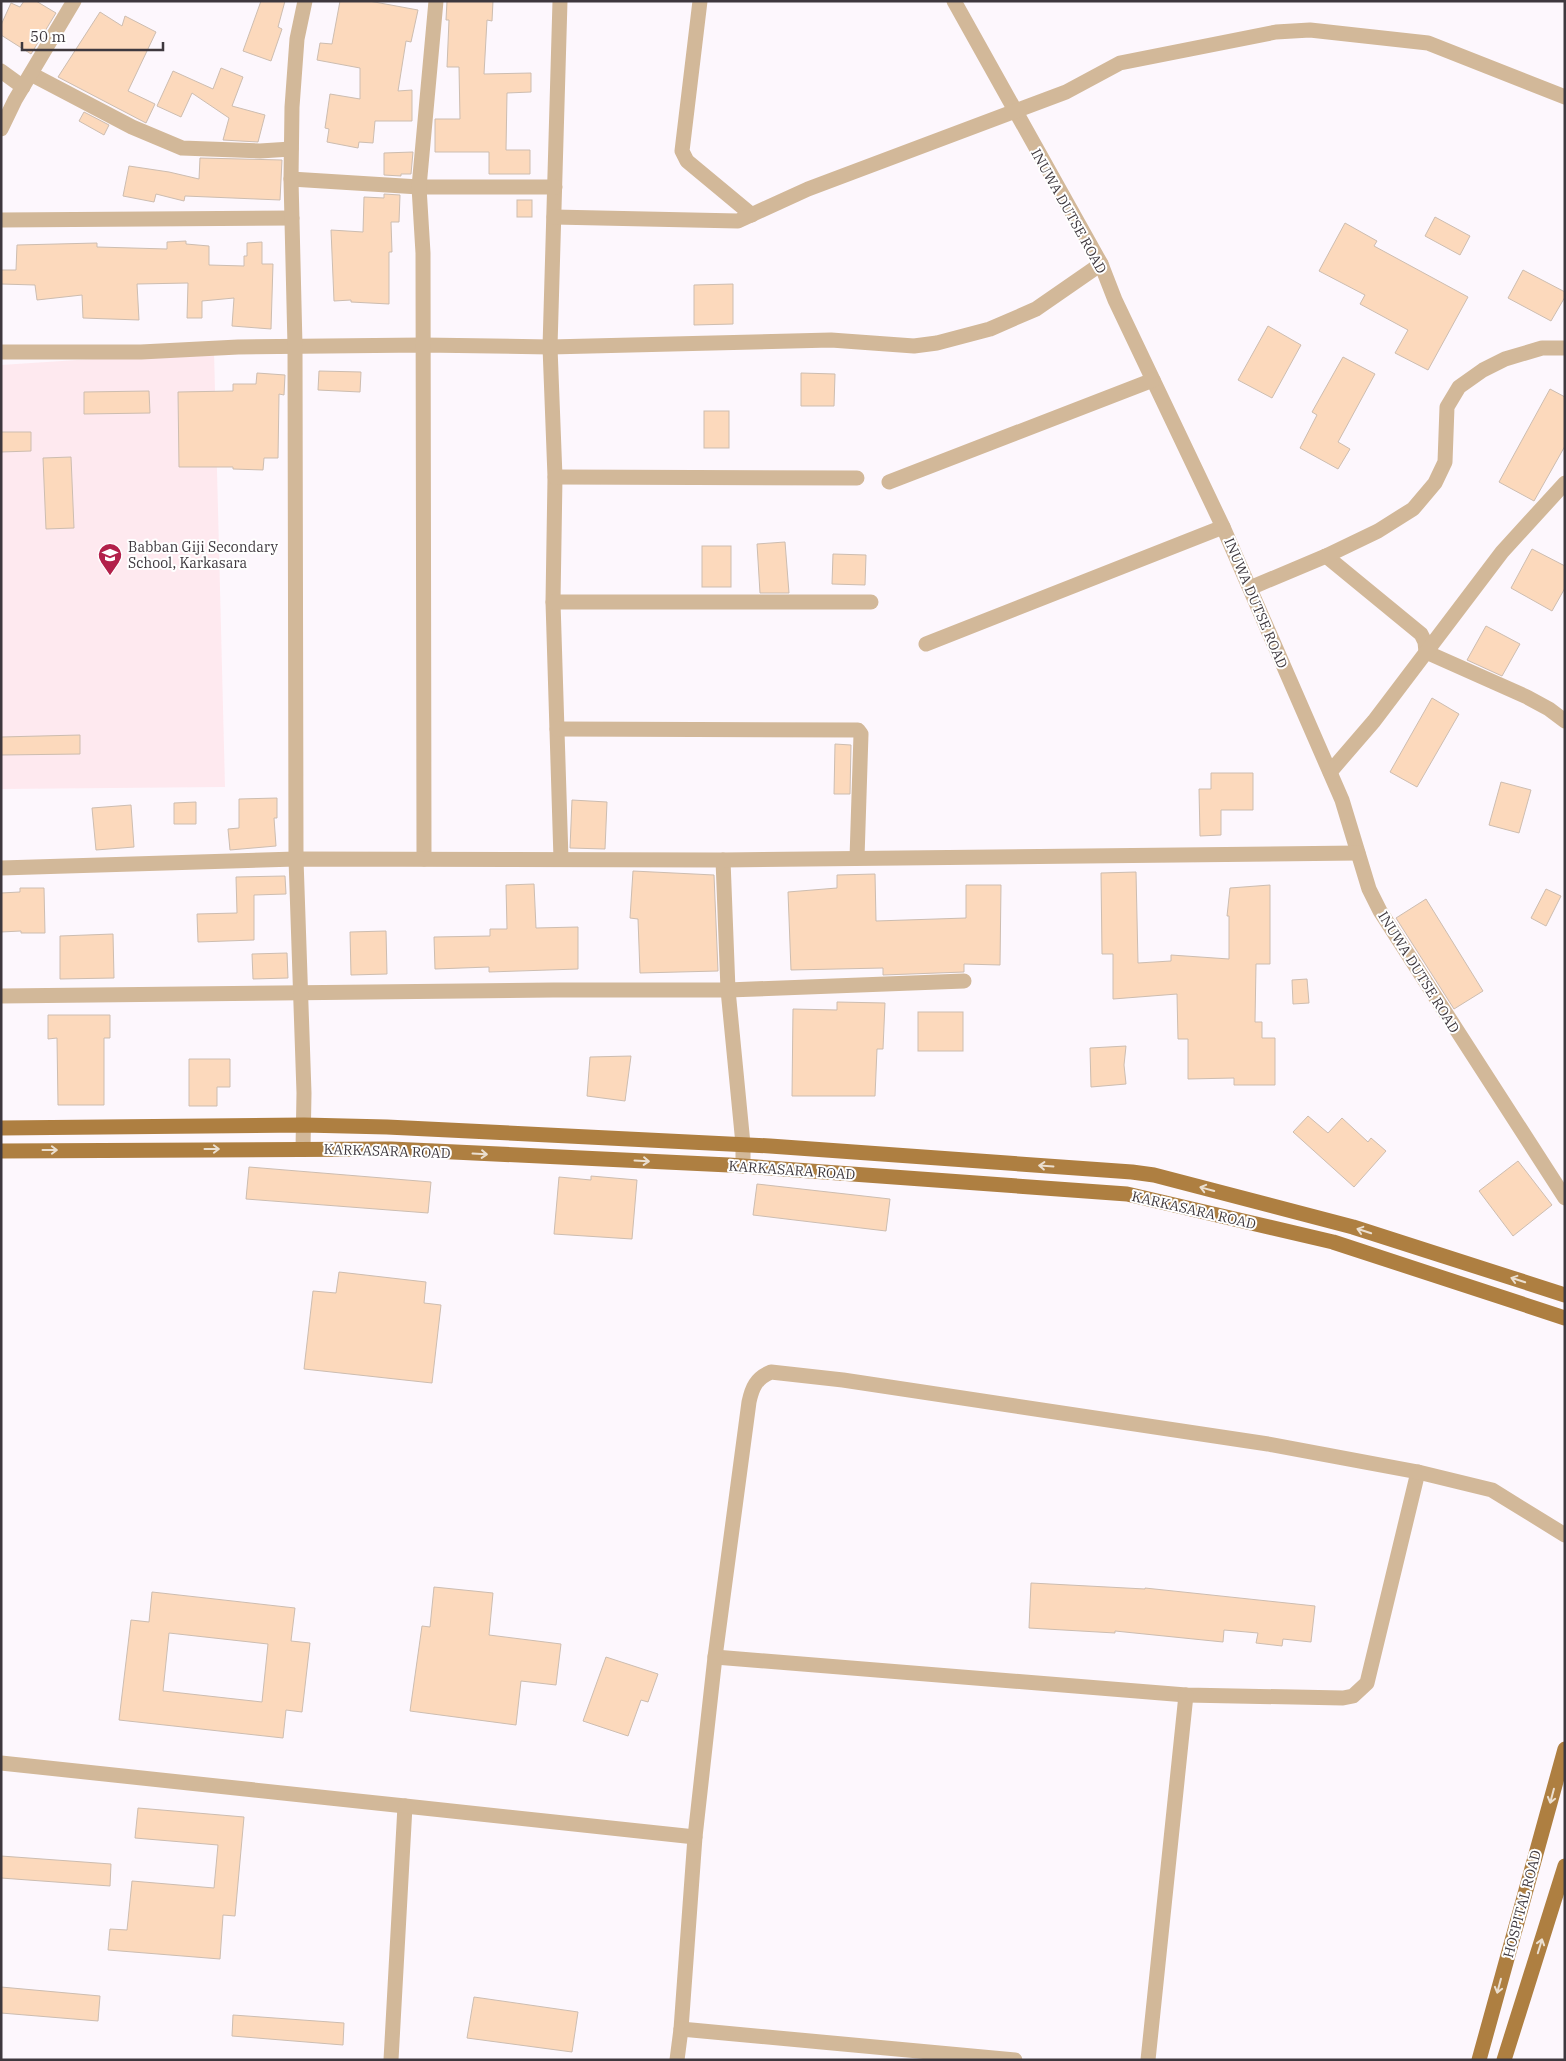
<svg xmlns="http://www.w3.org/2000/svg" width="1566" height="2061" viewBox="0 0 1566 2061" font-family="'IBM Plex Serif',serif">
	<rect width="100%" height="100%" fill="#fdf7fd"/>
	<path fill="#fee9ef" d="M214 351 225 787 1 789V365Z"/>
	<g fill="#fcd9bc" stroke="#cdbdb0" fill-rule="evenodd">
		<path d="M24 1H36L56 13 31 54 1 35V25L11 3 20 7Z"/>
		<path d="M261 1H285L278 27 282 29 271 61 243 51Z"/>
		<path d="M340 1H369L418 10 411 42 406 41 398 91 412 90V121H375L373 143 359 142 358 148 327 142 329 129 325 128 330 94 360 99V68L317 60 320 43 332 44Z"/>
		<path d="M447 1H493L492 21 487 20 484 74 531 73V92L507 93 506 150H530V174H489V152H435V119H460L459 67H447L449 20H446Z"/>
		<path d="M100 12 122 26 125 16 156 32 128 91 155 104 146 123 58 77Z"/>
		<path d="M221 68 243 77 232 106 265 115 258 142 223 140 229 118 192 93 181 117 157 106 173 71 213 89Z"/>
		<path d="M84 112 109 125 104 135 79 121Z"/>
		<path d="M413 152 411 174H401V176L384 175V153Z"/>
		<path d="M200 158 282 160 280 200 185 196 184 201 156 194 154 202 123 196 129 166 169 172 199 179Z"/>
		<path d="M384 194 400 195 399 222H391L392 252H389V304L351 302V300L334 301 331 230 363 232 364 197 384 198Z"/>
		<rect x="517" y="200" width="15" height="17"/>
		<path d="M1435 217 1470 236 1460 255 1425 236Z"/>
		<path d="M1345 223 1377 241 1374 246 1468 297 1428 370 1395 353 1408 330 1360 304 1365 295 1319 271Z"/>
		<path d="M186 241V244L209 246V265L244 266V256H247V243L262 242V264H273L271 329 232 326 234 298 202 301V318H187L188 283 137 284 139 320 83 318 82 295 37 300 35 285 1 284V270H16L17 245 97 243V247L167 249V242Z"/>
		<path d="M1523 270 1565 292V297L1551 321 1508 298Z"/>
		<path d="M733 284V324L694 325V285Z"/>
		<path d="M1268 326 1301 345 1272 398 1238 380Z"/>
		<path d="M1343 357 1375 374 1338 442 1350 449 1338 469 1300 448 1317 415 1312 412Z"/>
		<path d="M319 371 361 372 360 392 318 390Z"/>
		<path d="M257 373 285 375 284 395 279 394 278 458H264L263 470 233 469V467H179L178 392 233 391V384H256Z"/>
		<path d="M801 373 835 374 834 406H801Z"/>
		<path d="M1550 389 1565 397V446L1534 501 1499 482Z"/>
		<path d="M149 391 150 413 84 414V392Z"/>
		<rect x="704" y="411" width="25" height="37"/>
		<path d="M1 432H31V451L1 452Z"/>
		<path d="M71 457 74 528 46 529 43 458Z"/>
		<path d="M785 542 789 593H760L757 544Z"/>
		<rect x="702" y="546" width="29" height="41"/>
		<path d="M1532 549 1565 566V588L1552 611 1511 588Z"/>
		<path d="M833 554 866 555 865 585 832 584Z"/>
		<path d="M1486 626 1520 644 1502 676 1467 660Z"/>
		<path d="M1432 698 1459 714 1417 787 1390 772Z"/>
		<path d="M80 735V754L1 755V737Z"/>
		<path d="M835 744 851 745 850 794H834Z"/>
		<path d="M1211 773H1253V810H1221V835L1200 836 1199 789H1211Z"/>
		<path d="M1501 782 1531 790 1519 833 1489 825Z"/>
		<path d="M277 798V818H274L276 846 230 850 228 829 239 828V799Z"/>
		<path d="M572 800 607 802 605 849 570 848Z"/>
		<path d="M196 802V824H174V803Z"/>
		<path d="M131 805 134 847 96 850 92 808Z"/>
		<path d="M633 871 714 875 718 971 640 973 638 919 630 918Z"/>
		<path d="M1136 872 1138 963 1171 961V955L1229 959V916H1227L1230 888 1270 885V964H1256L1255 1022H1262V1038H1275V1085H1234V1078L1188 1079V1039H1178L1177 994 1113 999V954H1102L1101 873Z"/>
		<path d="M875 874 876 921 966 918V885H1001L1000 965 964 964V972L883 975V968L791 970 788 892 837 888V875Z"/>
		<path d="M285 876 286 894 254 895V940L198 942 197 914 237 913 236 877Z"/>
		<path d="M534 884 536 928 578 927V969L489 972V967L435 969 434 937 490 936V929H507L506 885Z"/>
		<path d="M20 888H44L45 933H21V931L1 932V893L20 892Z"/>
		<path d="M1546 889 1561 896 1546 926 1531 918Z"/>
		<path d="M1426 899 1483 991 1454 1009 1396 918Z"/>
		<path d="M386 931 387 974 351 975 350 932Z"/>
		<path d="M113 934 114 978 60 979V936Z"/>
		<path d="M287 953 288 978 253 979 252 954Z"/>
		<path d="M1307 979 1309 1003 1293 1004 1292 980Z"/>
		<path d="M837 1002 885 1003 883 1049H877L875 1096H792L793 1009 837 1010Z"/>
		<rect x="918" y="1012" width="45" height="39"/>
		<path d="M48 1015H110V1038H104V1105H58L57 1038 48 1039Z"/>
		<path d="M1126 1046 1124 1065 1126 1084 1091 1087 1090 1048Z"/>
		<path d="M631 1056 625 1101 587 1096 590 1057Z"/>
		<path d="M189 1059H230V1087H217V1106H189Z"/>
		<path d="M1308 1116 1328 1133 1342 1118 1368 1142 1371 1138 1386 1151 1354 1187 1293 1132Z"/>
		<path d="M1518 1161 1552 1205 1513 1236 1479 1191Z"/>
		<path d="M249 1167 431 1182 428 1213 246 1199Z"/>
		<path d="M591 1176 637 1180 632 1239 554 1234 559 1177 591 1180Z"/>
		<path d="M757 1184 890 1199 886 1231 753 1215Z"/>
		<path d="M339 1272 426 1282 424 1303 441 1305 432 1383 304 1369 313 1291 336 1293Z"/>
		<path d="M1031 1583 1145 1589V1588L1315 1606 1311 1642 1283 1639 1282 1646 1256 1643 1258 1633 1224 1630 1223 1642 1115 1631V1633L1029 1628Z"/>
		<path d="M434 1587 493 1593 489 1635 561 1644 556 1685 521 1681 516 1725 410 1711 422 1626 430 1627Z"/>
		<path d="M152 1592 295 1608 291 1641 310 1643 302 1712 286 1710 283 1738 119 1720 131 1620 149 1622ZM169 1633 268 1644 262 1702 163 1691Z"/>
		<path d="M606 1657 658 1674 648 1702 641 1700 628 1736 583 1721Z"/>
		<path d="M138 1808 244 1817 235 1916 223 1915 220 1959 108 1950 110 1929 127 1930 132 1881 214 1888 218 1845 135 1838Z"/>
		<path d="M1 1856 111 1864 110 1886 1 1878Z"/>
		<path d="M1 1987 100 1996 98 2021 1 2013Z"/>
		<path d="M474 1997 578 2012 572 2052 467 2038Z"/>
		<path d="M233 2015 344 2023 343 2045 232 2036Z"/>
	</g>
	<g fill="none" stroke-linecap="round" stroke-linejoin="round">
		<g stroke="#d2b899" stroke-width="15">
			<path d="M560 1 550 347 555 477 553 602 561 859"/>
			<path d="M700 1 682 151 687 161 752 215"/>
			<path d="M954 1 1101 264 1115 300 1223 527 1342 800 1369 889 1380 911 1565 1198"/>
			<path d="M1 71 23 87"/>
			<path d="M31 74 132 127 182 148 260 151 291 149"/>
			<path d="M1 129 15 100 74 1"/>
			<path d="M291 179 419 187H555"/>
			<path d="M554 217 738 221 808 189 1066 92 1120 63 1276 32 1310 30 1428 43 1565 97"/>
			<path d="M1 220 292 218"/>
			<path d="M1 352H141L238 347 423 345 550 347 831 340 914 346 937 343 990 329 1036 309 1101 264"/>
			<path d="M555 477 857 478"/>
			<path d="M889 482 1153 380"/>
			<path d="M1326 556 1421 634 1425 642 1426 652 1527 697 1549 709 1565 721"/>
			<path d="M1250 588 1326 556 1378 531 1413 509 1435 483 1445 462 1447 407 1459 387 1483 370 1505 359 1542 348H1565"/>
			<path d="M553 602H871"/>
			<path d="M926 644 1223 527"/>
			<path d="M557 729 858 730 861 734 857 858"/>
			<path d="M1330 772 1374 721 1502 552 1565 483"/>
			<path d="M424 859 423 253 419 187 436 1"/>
			<path d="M723 860 728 990 743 1144V1166"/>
			<path d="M1 868 296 859 723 860 1358 853"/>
			<path d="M1 996 553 990H728L964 981"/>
			<path d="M303 1149 304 1093 296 859 295 346 291 179 292 107 297 39 305 1"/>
			<path d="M715 1657 1186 1695 1343 1698 1353 1696 1367 1683 1418 1472"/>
			<path d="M1 1763 405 1806 391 2060"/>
			<path d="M405 1806 695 1837 681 2029"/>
			<path d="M695 1837 715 1657 749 1402C752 1388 756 1378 771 1372L843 1380 1268 1444 1418 1472 1492 1490 1565 1535"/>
			<path d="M677 2060 681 2029 1015 2060"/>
			<path d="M1148 2060 1186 1695"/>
		</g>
		<g stroke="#ae7f41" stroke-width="15">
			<path d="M1 1128 304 1125 387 1127 770 1146 1132 1172 1154 1175 1353 1227 1565 1295"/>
			<path d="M1 1151 391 1149 729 1165 1127 1194 1333 1242 1565 1318"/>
			<path d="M1479 2060 1565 1749"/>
			<path d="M1504 2060 1565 1866"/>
		</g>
	</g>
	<defs><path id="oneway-shaft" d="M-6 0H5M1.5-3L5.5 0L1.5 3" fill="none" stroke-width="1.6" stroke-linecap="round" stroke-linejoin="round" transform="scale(1.25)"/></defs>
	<g stroke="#ebdfd0">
		<use href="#oneway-shaft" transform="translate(212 1149)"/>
		<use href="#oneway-shaft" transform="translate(50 1150)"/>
		<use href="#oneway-shaft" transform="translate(480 1154) rotate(3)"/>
		<use href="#oneway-shaft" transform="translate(642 1161) rotate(3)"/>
		<use href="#oneway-shaft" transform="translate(1046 1166) rotate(-176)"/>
		<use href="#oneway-shaft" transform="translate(1207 1189) rotate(-165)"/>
		<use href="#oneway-shaft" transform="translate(1364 1231) rotate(-162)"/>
		<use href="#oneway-shaft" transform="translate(1518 1280) rotate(-162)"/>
		<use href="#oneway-shaft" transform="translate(1552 1796) rotate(105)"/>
		<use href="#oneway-shaft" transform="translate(1540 1946) rotate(-73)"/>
		<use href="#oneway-shaft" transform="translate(1499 1986) rotate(105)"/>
	</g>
	<defs>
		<g id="school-pin" transform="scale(1.25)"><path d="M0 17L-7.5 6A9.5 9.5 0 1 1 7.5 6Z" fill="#b2204a" stroke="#fff"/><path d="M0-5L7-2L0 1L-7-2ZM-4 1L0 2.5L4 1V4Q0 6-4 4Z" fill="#fff"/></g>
	</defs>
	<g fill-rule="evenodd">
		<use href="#school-pin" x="110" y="555"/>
	</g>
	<g text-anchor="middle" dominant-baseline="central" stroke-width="4" stroke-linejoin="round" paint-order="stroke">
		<g font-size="14" fill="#3e383e" stroke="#fff">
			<text transform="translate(1069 211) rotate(61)">INUWA DUTSE ROAD</text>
			<text transform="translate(1256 603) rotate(67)">INUWA DUTSE ROAD</text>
			<text transform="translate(1419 972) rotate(58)">INUWA DUTSE ROAD</text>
			<text transform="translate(387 1151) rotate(2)">KARKASARA ROAD</text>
			<text transform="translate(792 1170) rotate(4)">KARKASARA ROAD</text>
			<text transform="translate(1194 1210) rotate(13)">KARKASARA ROAD</text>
			<text transform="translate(1522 1904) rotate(-75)">HOSPITAL ROAD</text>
		</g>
		<g font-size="14" fill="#3e383e" stroke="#fff" text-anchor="start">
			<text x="128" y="547">Babban Giji Secondary<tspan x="128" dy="16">School, Karkasara</tspan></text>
		</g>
	</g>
	<rect width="1566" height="2061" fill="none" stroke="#3e383e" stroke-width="5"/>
	<path d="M22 42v8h141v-8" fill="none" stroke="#3e383e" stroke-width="2.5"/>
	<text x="30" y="42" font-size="15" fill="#3e383e" stroke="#ffffff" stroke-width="4" paint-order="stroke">50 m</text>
</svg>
